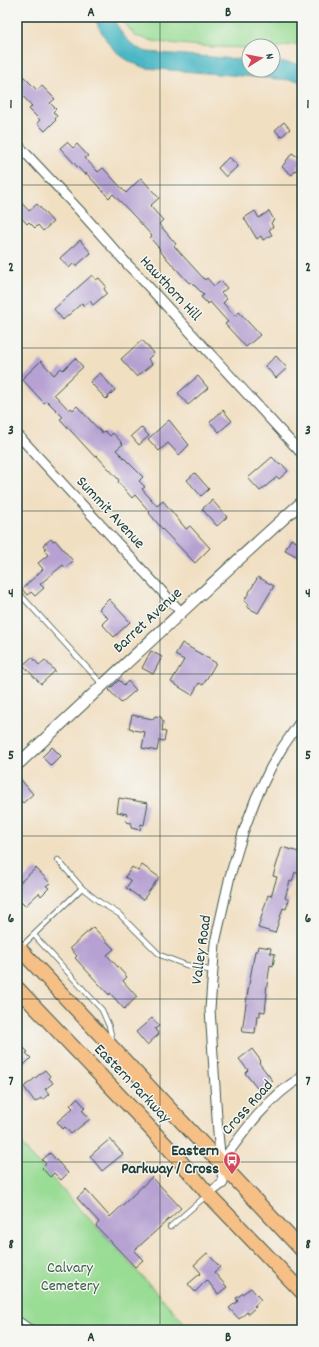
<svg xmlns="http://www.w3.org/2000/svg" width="319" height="1347" viewBox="0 0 319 1347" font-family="Dekko,sans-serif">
	<rect width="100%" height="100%" fill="#f6f6f2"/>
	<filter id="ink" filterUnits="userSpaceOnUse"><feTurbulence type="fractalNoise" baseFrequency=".025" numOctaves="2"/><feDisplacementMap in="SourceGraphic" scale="8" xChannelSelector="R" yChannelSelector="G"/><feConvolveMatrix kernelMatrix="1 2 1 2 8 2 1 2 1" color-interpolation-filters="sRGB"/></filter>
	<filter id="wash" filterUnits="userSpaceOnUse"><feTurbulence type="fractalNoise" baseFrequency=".012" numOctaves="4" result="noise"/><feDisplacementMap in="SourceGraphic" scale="16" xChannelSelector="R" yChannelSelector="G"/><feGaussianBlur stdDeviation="0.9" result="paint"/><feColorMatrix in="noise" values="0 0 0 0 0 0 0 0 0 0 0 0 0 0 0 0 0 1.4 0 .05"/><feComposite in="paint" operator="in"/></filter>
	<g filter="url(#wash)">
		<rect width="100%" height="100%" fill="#f1dfc2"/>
		<g fill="#99dc94" stroke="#5c8c64">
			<path d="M120 17H302V43L273 48V46H249V48L212 47 157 42 135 36Z"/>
			<path d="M17 1140 191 1330H17Z"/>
		</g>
		<path fill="#4ab7c4" stroke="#347a7c" d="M94 17H112L123 35 135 47 147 52 249 60V70H273V62L302 64V81L146 68C117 59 106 43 94 17Z"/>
		<g id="blocks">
			<g fill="#b6a1d2">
				<path d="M17 70 37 90 42 86 55 99 50 103 56 109 53 112 57 116 55 119 56 120 45 131 37 123 40 120 29 109 32 106 17 90Z"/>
				<path d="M284 122 290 129 281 137 275 130Z"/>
				<path d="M67 142 73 148 77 144 88 156 85 158 98 172 103 168 126 193 141 178 159 198 150 206 163 220 159 224 176 244 174 246 205 280 207 278 214 286 221 281 227 288 221 293 227 299 223 303 235 316 239 312 260 335 246 347 225 324 228 322 210 302 208 304 201 297 204 295 191 282 189 283 159 250 160 249 150 238 152 236 136 218 113 194 109 198 86 173 85 175 60 148Z"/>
				<path d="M292 153 302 160V162L292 175 282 167Z"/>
				<path d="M229 157 238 166 226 177 218 168Z"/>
				<path d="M17 198 29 211 37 204 53 222 43 231 38 225 35 228 29 222 27 224 17 213Z"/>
				<path d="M255 211 259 218 269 211 274 220 271 223 273 227 269 230 272 235 263 240 261 236 257 239 244 218Z"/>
				<path d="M80 240 91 253 76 266 74 263 69 268 60 258Z"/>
				<path d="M92 275 96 280 99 278 106 286 104 289 107 293 93 305 90 301 84 306 82 303 63 320 54 309Z"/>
				<path d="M142 340 154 353 148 359 152 364 137 377 121 359Z"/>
				<path d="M276 356 287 368 276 378 265 366Z"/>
				<path d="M75 358 83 367 54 394 69 410 71 408 73 410 77 406 102 433 105 431 110 436 113 433 123 444 116 450 143 477 139 481 145 487 142 489 157 506 163 501 186 529 190 526 210 548 195 563 163 530 149 513 150 512 135 495 132 498 118 482 119 480 96 455 94 456 60 419 63 417 47 401 44 403 22 379 41 361 54 375 61 368 63 370Z"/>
				<path d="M100 373 115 390 106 399 90 382Z"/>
				<path d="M198 376 208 388 188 405 178 393Z"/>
				<path d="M223 410 232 421 219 432 210 422Z"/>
				<path d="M169 420 189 445 179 455 168 443 159 451 148 439Z"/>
				<path d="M141 427 149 436 139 445 131 436Z"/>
				<path d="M272 457 280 465 282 464 288 471 279 479 277 477 260 491 248 478Z"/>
				<path d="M195 473 209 489 201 496 187 480Z"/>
				<path d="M212 500 227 517 217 526 202 509Z"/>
				<path d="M51 539 53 541 55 540 73 561 65 568 63 565 40 584 44 588 35 596 31 592 27 595 22 589 43 569 38 563 48 555 44 550 46 549 43 545Z"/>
				<path d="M291 539 302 545V559L285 550Z"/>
				<path d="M258 577 274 586 258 613 247 607 249 604 244 601Z"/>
				<path d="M109 599 130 622 114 637 102 624 108 618 99 609Z"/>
				<path d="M182 643 216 663 203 685 199 683 192 695 171 682 184 660 175 655Z"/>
				<path d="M151 651 162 657 153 674 142 668Z"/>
				<path d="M32 657 39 665 45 660 55 671 41 684 23 665Z"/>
				<path d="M119 680 124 685 128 681 136 690 121 703 109 690Z"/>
				<path d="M132 715 153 719 155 716 161 717 163 722 162 731 166 732 164 741 159 740 157 751 142 748 145 732 133 730V729L129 728Z"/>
				<path d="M52 747 61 756 51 766 42 757Z"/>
				<path d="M17 775 33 794 23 803 17 796Z"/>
				<path d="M119 798 148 803 144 825 141 824 140 830 131 828V823L126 822 127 814 117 812Z"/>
				<path d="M282 847 302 853V862L298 874 295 872 292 882 290 881 285 898 289 900 286 909 283 908 275 933 258 928 268 895 271 896 277 877 273 876Z"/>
				<path d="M142 865 159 877 143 900 126 888 131 881 125 877 132 867 138 871Z"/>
				<path d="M36 868 50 883 46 886 49 888 41 896 39 893 25 906 17 898V885Z"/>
				<path d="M93 927 114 949 107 955 127 977 123 981 137 997 124 1009 110 993 109 995 75 958 77 956 70 948Z"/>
				<path d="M258 946 271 948 270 953 275 954 273 966 270 965 266 992 267 993 265 1012 260 1011V1016H257L255 1033 242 1032 248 990 255 951H257Z"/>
				<path d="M152 1018 159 1026 155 1029 159 1034 147 1045 136 1032Z"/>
				<path d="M17 1041 28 1052 26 1053 31 1058 22 1067 17 1062Z"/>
				<path d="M252 1049 261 1061 259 1063 273 1081 260 1092 245 1073 248 1070 239 1059Z"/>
				<path d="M45 1070 50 1076 49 1078 53 1083 45 1089 49 1094 42 1100 41 1098 35 1102 24 1087Z"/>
				<path d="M77 1098 85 1107 82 1110 90 1119 71 1134 65 1127 63 1129 57 1122 73 1108 70 1105Z"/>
				<path d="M110 1139 123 1154 102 1171 90 1156Z"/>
				<path d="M50 1153 68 1173 61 1180 54 1173 50 1177 42 1168 46 1164 42 1160Z"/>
				<path d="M152 1177 181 1208 134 1251 143 1260 135 1267 96 1226 99 1222 77 1198 86 1190 110 1217Z"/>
				<path d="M207 1253 220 1267 214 1272 227 1287 218 1294 207 1280 195 1292 188 1284 201 1273 194 1265Z"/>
				<path d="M251 1288 261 1300 254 1306 256 1307 248 1314 247 1312 239 1319 229 1308 238 1301 236 1298Z"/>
			</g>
		</g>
	</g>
	<g filter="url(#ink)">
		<use href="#blocks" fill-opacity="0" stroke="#3e5549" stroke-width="1"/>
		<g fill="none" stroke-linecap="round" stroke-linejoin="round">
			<g stroke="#3e5549" stroke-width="6">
				<g id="service">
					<path d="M17 591 102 684"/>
					<path d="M58 860 82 888"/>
					<path d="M34 935 102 1010 109 1026 112 1039 111 1041"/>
					<path d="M21 947 82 888 101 903 119 914 160 955 186 965 213 971"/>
					<path d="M170 1227 207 1195"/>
					<path d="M17 1318 30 1327 42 1330"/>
				</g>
			</g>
			<g stroke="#3e5549" stroke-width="11">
				<g id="minor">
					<path d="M17 144 79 210 129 266 137 274 302 454"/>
					<path d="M17 434 181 612"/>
					<path d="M221 1163C244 1131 268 1097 302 1077"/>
					<path d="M208 1194 223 1183 218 1133 210 1009 215 943 230 876 244 830 256 798 271 767 282 748 302 719"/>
				</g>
			</g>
			<g stroke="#3e5549" stroke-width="13">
				<path id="tertiary" d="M17 765C112 677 206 588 302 502"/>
			</g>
			<g stroke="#3e5549" stroke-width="16">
				<g id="primary">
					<path d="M17 946 302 1250"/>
					<path d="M17 988 136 1113 176 1156 208 1194 302 1292"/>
				</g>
			</g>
			<use href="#service" stroke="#fff" stroke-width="4.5"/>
			<use href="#minor" stroke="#fff" stroke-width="9"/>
			<use href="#tertiary" stroke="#fff" stroke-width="11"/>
			<use href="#primary" stroke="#f5bf86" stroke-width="14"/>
		</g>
	</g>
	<path fill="none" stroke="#1f3d34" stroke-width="1" stroke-opacity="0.55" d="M160 17V1330M17 185H302M17 348H302M17 511H302M17 674H302M17 836H302M17 999H302M17 1162H302"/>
	<defs>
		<g id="bus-pin" transform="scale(0.9)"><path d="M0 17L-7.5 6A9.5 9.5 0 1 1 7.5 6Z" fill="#d1495b" stroke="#f6f6f2"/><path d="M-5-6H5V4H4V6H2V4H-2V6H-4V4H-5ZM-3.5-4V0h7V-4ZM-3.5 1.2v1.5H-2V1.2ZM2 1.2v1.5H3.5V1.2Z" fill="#fff"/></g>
	</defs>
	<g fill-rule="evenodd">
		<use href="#bus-pin" x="232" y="1160"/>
	</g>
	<g text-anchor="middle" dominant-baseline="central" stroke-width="3" stroke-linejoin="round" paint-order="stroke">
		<g font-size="16" fill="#1f3d34" stroke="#f6f6f2">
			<text transform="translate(170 289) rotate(47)">Hawthorn Hill</text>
			<text transform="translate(110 513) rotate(47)">Summit Avenue</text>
			<text transform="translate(148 621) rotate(-43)">Barret Avenue</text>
			<text transform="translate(202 950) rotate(-82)">Valley Road</text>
			<text transform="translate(132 1084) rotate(46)">Eastern Parkway</text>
			<text transform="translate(248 1108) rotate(-48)">Cross Road</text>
		</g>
		<g font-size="16" font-weight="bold" fill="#1f3d34" stroke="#f6f6f2" text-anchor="end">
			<text x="219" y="1151">Eastern<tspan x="219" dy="18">Parkway / Cross</tspan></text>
		</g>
		<g font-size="16" fill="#375d47" stroke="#f6f6f2">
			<text x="70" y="1268">Calvary<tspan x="70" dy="18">Cemetery</tspan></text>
		</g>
	</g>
	<rect width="319" height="1347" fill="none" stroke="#f6f6f2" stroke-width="44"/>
	<g transform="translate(261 58) rotate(79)"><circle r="19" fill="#f6f6f2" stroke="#a0aca6"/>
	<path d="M0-3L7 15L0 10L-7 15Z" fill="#d1495b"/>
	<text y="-6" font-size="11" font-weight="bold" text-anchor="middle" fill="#1f3d34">N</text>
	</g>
	<rect x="22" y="22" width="275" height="1303" fill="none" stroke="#1f3d34" stroke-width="1.5"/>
	<g font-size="13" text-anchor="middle" font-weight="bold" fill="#1f3d34">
		<text x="91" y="16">A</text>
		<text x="228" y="16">B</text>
		<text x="11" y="108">1</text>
		<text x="308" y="108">1</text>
		<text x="11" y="271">2</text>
		<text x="308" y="271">2</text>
		<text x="11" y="434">3</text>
		<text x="308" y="434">3</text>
		<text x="11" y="597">4</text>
		<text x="308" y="597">4</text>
		<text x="11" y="759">5</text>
		<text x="308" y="759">5</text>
		<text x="11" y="922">6</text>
		<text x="308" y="922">6</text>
		<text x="11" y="1085">7</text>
		<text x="308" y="1085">7</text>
		<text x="11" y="1248">8</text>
		<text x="308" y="1248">8</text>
		<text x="91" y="1341">A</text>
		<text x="228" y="1341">B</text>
	</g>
</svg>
